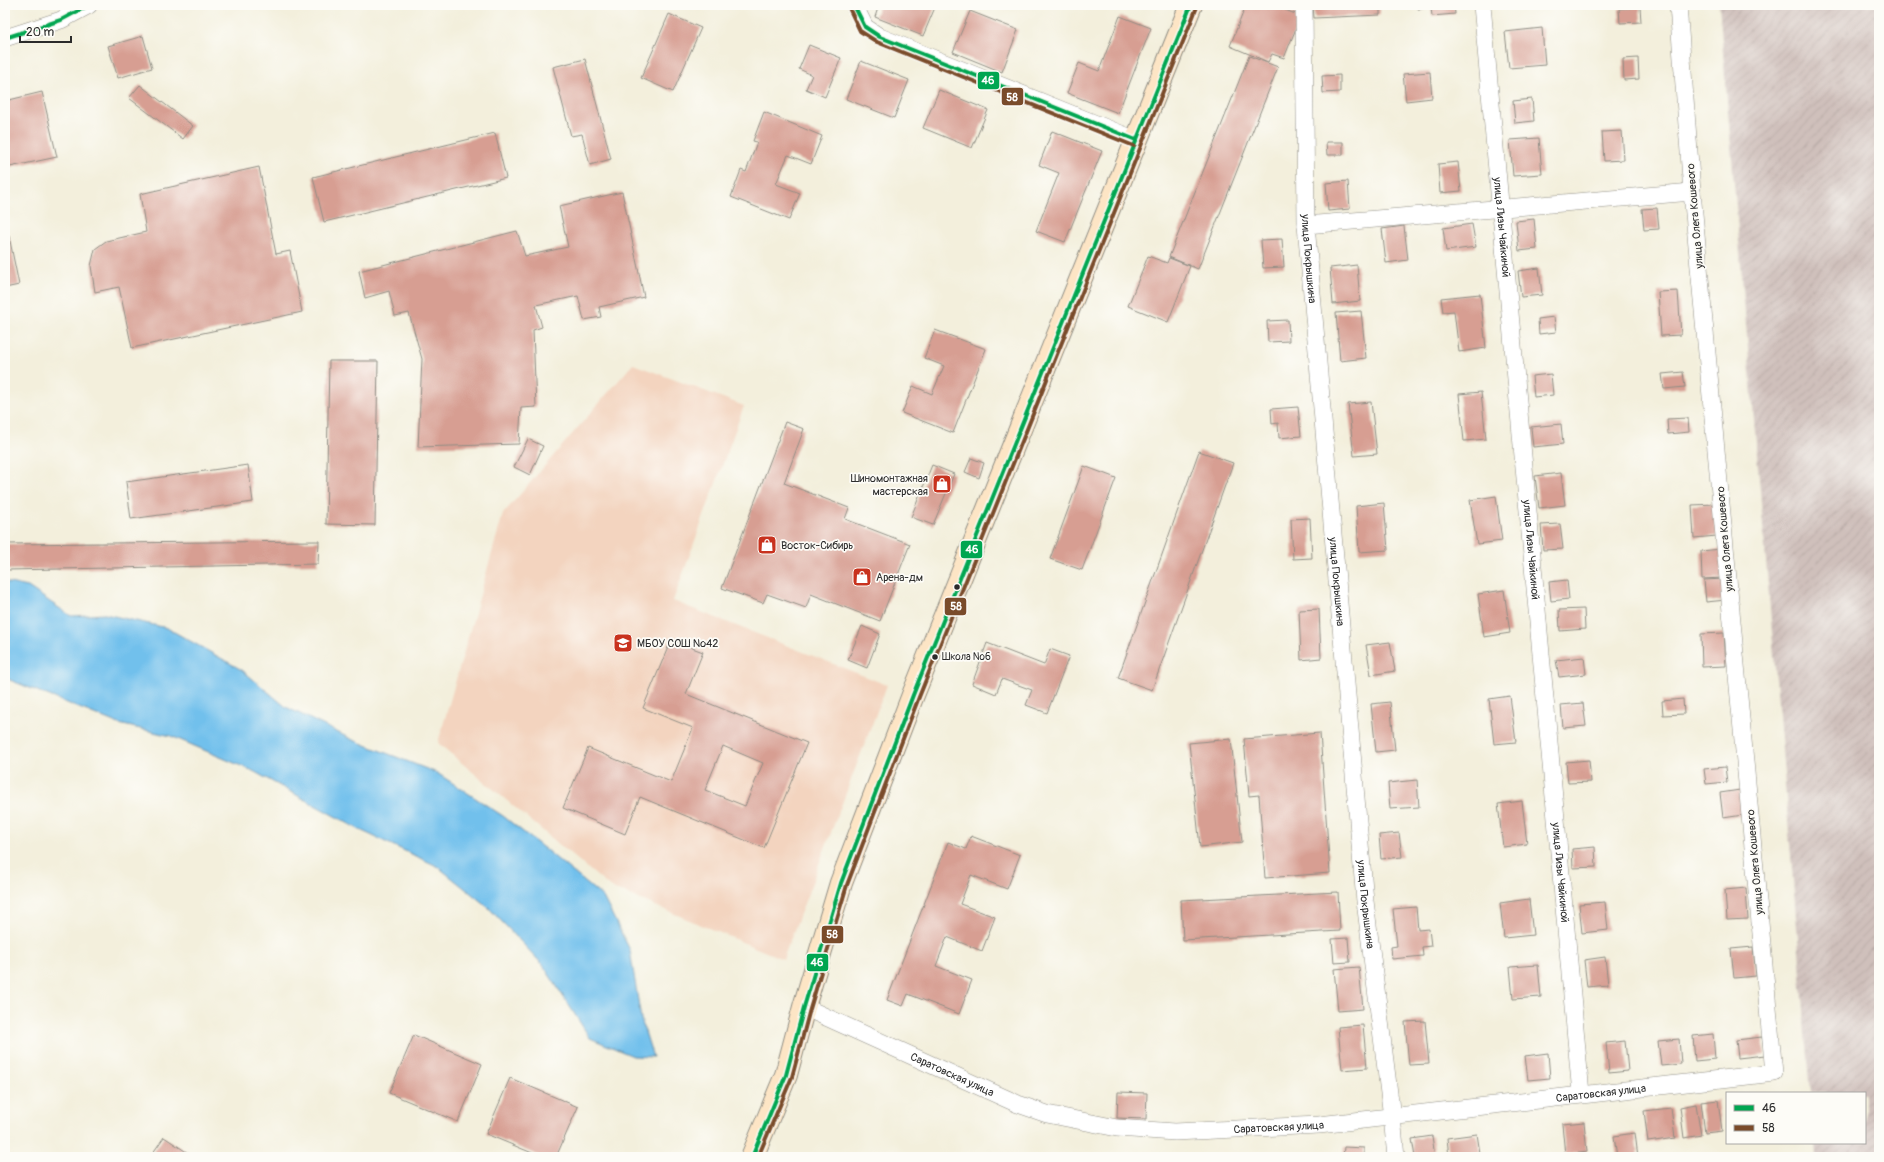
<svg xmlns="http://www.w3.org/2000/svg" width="1884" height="1162" viewBox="0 0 1884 1162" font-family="Pangolin,sans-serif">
	<defs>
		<pattern id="industrial-furrows" width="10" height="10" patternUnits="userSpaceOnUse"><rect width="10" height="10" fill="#cfc0bb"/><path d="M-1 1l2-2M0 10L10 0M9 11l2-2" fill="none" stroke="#b2a5a1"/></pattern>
	</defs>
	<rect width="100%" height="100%" fill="#fdfcf7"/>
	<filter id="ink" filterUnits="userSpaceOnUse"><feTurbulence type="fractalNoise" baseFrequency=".025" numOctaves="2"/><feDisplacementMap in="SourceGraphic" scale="8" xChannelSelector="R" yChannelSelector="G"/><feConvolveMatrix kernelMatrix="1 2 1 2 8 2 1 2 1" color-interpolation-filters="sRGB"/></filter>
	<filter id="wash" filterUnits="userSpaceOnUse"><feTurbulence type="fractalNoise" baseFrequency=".012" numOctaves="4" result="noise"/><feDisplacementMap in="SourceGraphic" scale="16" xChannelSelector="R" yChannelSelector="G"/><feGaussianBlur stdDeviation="0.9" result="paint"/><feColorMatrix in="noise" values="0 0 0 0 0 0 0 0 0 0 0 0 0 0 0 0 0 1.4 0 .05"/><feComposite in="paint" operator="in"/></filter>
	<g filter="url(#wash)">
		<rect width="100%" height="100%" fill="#f3efdc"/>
		<path fill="#f3d4bf" d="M633 364 744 406 673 601 887 685 783 959 610 887 438 743 503 514Z"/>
		<path fill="url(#industrial-furrows)" d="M1719 5H1879V1157H1816L1815 1143H1865V1093H1811Z"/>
		<path fill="#71c0ec" stroke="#4e768c" d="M5 582 28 587 71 616 105 614 167 628 242 670 286 707 353 740 437 773 503 816 551 854 603 897 630 950 641 1019 653 1057 633 1056 590 1038 543 965 488 907 437 866 360 830 253 771 171 736 119 724 5 678Z"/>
		<g id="blocks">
			<g fill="#d79e92" fill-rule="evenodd">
				<path d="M879 5H936L923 36 875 17Z"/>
				<path d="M1246 5H1272L1301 16 1284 58 1272 54 1268 62 1230 46Z"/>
				<path d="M1313 5H1380V15L1314 18Z"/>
				<path d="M1417 5H1454L1455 14 1432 16 1431 8 1418 9Z"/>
				<path d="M1640 7 1641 22 1620 23 1619 9Z"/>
				<path d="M970 11 1018 30 1002 72 953 52Z"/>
				<path d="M669 14 701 28 673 92 641 78Z"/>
				<path d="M1120 16 1151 28 1118 113 1067 93 1079 63 1099 71Z"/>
				<path d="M1542 28 1545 65 1509 68 1505 32Z"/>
				<path d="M143 36 152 68 118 78 108 46Z"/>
				<path d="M809 45 841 58 825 97 806 89 812 75 799 69Z"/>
				<path d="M1249 56 1278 67 1198 269 1169 257Z"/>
				<path d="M1638 58 1639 79 1624 80 1623 59Z"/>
				<path d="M585 59 611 159 590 165 582 134 571 136 553 67Z"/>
				<path d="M861 61 909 80 894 118 846 99Z"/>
				<path d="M1430 72 1432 98 1406 101 1403 74Z"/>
				<path d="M1340 75V92L1323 93 1322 76Z"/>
				<path d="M140 85 193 126 183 139 129 98Z"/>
				<path d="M939 90 988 110 972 148 923 128Z"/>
				<path d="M42 92 57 157 5 168V101Z"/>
				<path d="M1532 99 1534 121 1515 123 1513 101Z"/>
				<path d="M764 112 822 136 811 164 788 155 776 184 800 193 789 220 731 197 741 170 746 172 757 142 753 141Z"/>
				<path d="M1052 131 1102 151 1065 242 1036 231 1059 173 1039 165Z"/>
				<path d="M1622 131 1624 160 1604 161 1602 132Z"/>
				<path d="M495 133 506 178 324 222 313 177Z"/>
				<path d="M1539 138 1542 174 1513 176 1510 140Z"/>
				<path d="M1326 142H1343V155H1327Z"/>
				<path d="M1458 162 1461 191 1440 193 1438 164Z"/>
				<path d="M259 167 276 254 290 251 302 312 132 348 119 287 95 292 91 266 95 249 106 241 146 232 140 194Z"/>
				<path d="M1348 181 1350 209 1328 211 1326 183Z"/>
				<path d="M622 192 644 297 599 307 601 317 584 320 578 296 536 305 542 327 533 330 536 407 521 408 519 444 418 447 422 359 409 313 395 316 389 291 365 298 359 271 517 231 525 256 568 247 559 206Z"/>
				<path d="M1657 208 1659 229 1644 230 1642 209Z"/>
				<path d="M1534 219 1537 249 1519 251 1516 221Z"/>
				<path d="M1472 224 1476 247 1446 251 1443 228Z"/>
				<path d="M1404 226 1408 260 1386 263 1382 229Z"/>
				<path d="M9 236 19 285 5 288V237Z"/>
				<path d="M1282 239 1284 267 1263 268 1261 240Z"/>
				<path d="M1148 256 1167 263 1169 258 1190 266 1168 322 1128 306Z"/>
				<path d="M1357 265 1360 301 1333 304 1330 268Z"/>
				<path d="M1539 268 1542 295 1521 297 1518 271Z"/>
				<path d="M1678 291 1681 335 1661 336 1658 292Z"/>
				<path d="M1480 294 1486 348 1459 352 1454 311 1443 312 1441 298Z"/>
				<path d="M1361 311 1366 358 1340 361 1336 313Z"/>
				<path d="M1554 317 1556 332 1539 334 1538 319Z"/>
				<path d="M1288 320 1289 341 1268 342 1267 321Z"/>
				<path d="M935 330 986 349 953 433 902 413 913 386 932 394 944 366 924 358Z"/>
				<path d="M329 361H378L375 525 326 524Z"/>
				<path d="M1683 372 1685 387 1664 389 1662 374Z"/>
				<path d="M1551 374 1553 395 1534 397 1532 376Z"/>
				<path d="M1481 392 1486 439 1464 441 1459 394Z"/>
				<path d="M1371 402 1377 454 1354 456 1348 404Z"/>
				<path d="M1298 407 1301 436 1279 438 1278 423 1272 424 1271 409Z"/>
				<path d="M1688 418 1689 432 1668 434 1667 419Z"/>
				<path d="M785 422 804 429 784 483 849 508 845 519 910 544 880 621 811 594 806 608 767 594 763 603 722 588Z"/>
				<path d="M1561 424 1563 444 1533 447 1531 427Z"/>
				<path d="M528 439 543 446 530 475 514 467Z"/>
				<path d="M1199 451 1233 463 1152 690 1118 678Z"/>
				<path d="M971 458 984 463 979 478 965 472Z"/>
				<path d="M248 465 253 502 131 519 126 482Z"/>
				<path d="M932 465 954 474 933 525 911 517Z"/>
				<path d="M1084 466 1116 478 1082 570 1050 559Z"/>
				<path d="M1561 473 1565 505 1539 508 1535 476Z"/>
				<path d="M1496 496 1502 541 1477 544 1470 500Z"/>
				<path d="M1384 503 1388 550 1359 552 1356 506Z"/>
				<path d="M1715 504 1717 536 1694 538 1692 505Z"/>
				<path d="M1310 518 1312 558 1293 559 1291 519Z"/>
				<path d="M1560 524 1563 549 1543 550 1541 525Z"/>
				<path d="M319 541 318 564 7 570 5 547V544Z"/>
				<path d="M1721 549 1722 578 1702 579 1701 551Z"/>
				<path d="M1725 579 1726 600 1706 602 1704 580Z"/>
				<path d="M1567 580 1569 599 1551 601 1549 582Z"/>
				<path d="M1504 590 1510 633 1484 637 1478 594Z"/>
				<path d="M1319 609 1321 658 1301 660 1299 610Z"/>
				<path d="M1584 609 1585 629 1560 631 1559 610Z"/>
				<path d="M862 626 880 634 867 668 848 660Z"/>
				<path d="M1724 633 1726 666 1702 667 1701 634Z"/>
				<path d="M671 640 703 652 686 694 807 743 764 848 640 797 625 834 563 808 588 748 671 782 693 728 643 708ZM723 746 763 763 745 806 705 790Z"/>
				<path d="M1390 642 1395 671 1371 675 1366 645Z"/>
				<path d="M987 643 1044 665 1050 649 1069 656 1047 713 1026 705 1032 690 1002 679 996 694 972 684Z"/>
				<path d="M1584 657 1586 674 1559 677 1556 660Z"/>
				<path d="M1510 696 1516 742 1494 744 1489 699Z"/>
				<path d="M1683 699 1684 714 1663 715 1662 701Z"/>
				<path d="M1390 702 1395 750 1376 752 1371 704Z"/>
				<path d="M1583 703 1586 726 1563 728 1561 705Z"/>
				<path d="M1320 733 1330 873 1265 878 1259 795 1249 796 1244 739Z"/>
				<path d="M1231 739 1242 842 1200 847 1189 743Z"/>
				<path d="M1589 760 1591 782 1568 783 1566 762Z"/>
				<path d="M1725 767 1727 782 1706 784 1704 769Z"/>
				<path d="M1417 780 1419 807 1390 809 1388 783Z"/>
				<path d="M1740 790 1743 815 1723 818 1720 793Z"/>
				<path d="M1522 801 1527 844 1503 847 1498 804Z"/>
				<path d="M1399 833 1402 857 1381 859 1379 835Z"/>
				<path d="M971 836 1020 855 1007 889 971 875 960 904 995 917 982 951 947 937 936 966 972 980 959 1014 908 994 903 1006 887 1000 948 842 966 849Z"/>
				<path d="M1595 847 1596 867 1573 868 1572 849Z"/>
				<path d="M1746 888 1748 919 1727 920 1725 890Z"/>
				<path d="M1338 892 1340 931 1183 940 1181 900Z"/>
				<path d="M1529 899 1533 935 1504 938 1500 903Z"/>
				<path d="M1605 902 1608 930 1582 933 1579 904Z"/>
				<path d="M1416 907 1418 930 1429 929 1431 946 1422 947 1423 956 1392 959 1391 947 1397 946 1393 909Z"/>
				<path d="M1348 938 1350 962 1334 963 1332 939Z"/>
				<path d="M1753 947 1756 976 1734 978 1731 949Z"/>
				<path d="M1605 957 1608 985 1587 987 1584 960Z"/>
				<path d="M1538 965 1541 997 1513 999 1510 967Z"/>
				<path d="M1359 967 1363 1009 1338 1011 1334 969Z"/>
				<path d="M1425 1021 1429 1064 1409 1065 1405 1022Z"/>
				<path d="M1363 1025 1367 1068 1342 1070 1338 1027Z"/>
				<path d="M1713 1034 1715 1059 1695 1061 1693 1036Z"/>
				<path d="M414 1035 482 1064 458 1122 389 1093Z"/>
				<path d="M1762 1037 1765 1055 1738 1058 1736 1040Z"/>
				<path d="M1679 1039 1681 1064 1661 1066 1658 1041Z"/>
				<path d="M1625 1041 1628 1071 1609 1073 1606 1043Z"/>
				<path d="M1548 1053 1550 1078 1528 1080 1525 1056Z"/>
				<path d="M510 1078 578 1107 556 1157H542L486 1134Z"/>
				<path d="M1118 1092 1147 1093 1146 1119 1117 1118Z"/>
				<path d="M1718 1100 1722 1131 1705 1133 1701 1102Z"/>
				<path d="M1696 1104 1701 1135 1684 1138 1680 1107Z"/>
				<path d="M1671 1108 1675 1138 1648 1142 1644 1111Z"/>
				<path d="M1584 1122 1587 1152 1565 1155 1562 1124Z"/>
				<path d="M1635 1133 1638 1157H1617L1614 1136Z"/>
				<path d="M1477 1134 1480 1153 1449 1157 1447 1138Z"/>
				<path d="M1432 1136 1435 1157H1415L1412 1139Z"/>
				<path d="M164 1137 194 1157H150Z"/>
				<path d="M1344 1147 1364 1148V1157H1343Z"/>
			</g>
		</g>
	</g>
	<g filter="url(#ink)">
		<use href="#blocks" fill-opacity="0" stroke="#8f8d84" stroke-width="1"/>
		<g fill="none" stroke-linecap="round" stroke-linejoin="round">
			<g stroke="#8f8d84" stroke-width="18">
				<g id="street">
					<path d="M854 5 865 27 880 37 1136 140"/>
					<path id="s1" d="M1304 5 1306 225 1365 901 1392 1117 1396 1157"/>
					<path id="s2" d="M1482 5 1581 1094"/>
					<path d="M5 38 61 20 89 5"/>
					<path d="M1306 225 1692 192"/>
					<path id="s3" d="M804 1007 1018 1104 1047 1114 1117 1128 1175 1132 1319 1125 1774 1073 1692 192 1678 5"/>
				</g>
			</g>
			<g stroke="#8f8d84" stroke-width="24">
				<path id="secondary" d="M752 1157 786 1075 804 1007 841 883 913 695 1191 5"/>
			</g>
			<use href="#street" stroke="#fff" stroke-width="17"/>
			<use href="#secondary" stroke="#fde5c5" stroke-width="22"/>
			<g stroke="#fdfcf7" stroke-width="7">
				<g id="bus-1">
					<path d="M854 5 865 27 880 37 1136 140"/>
					<path d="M5 38 61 20 89 5"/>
					<path d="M752 1157 786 1075 804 1007 841 883 913 695 1191 5"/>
				</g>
			</g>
			<g stroke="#fdfcf7" stroke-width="7">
				<g id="bus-2">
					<path d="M849 8 860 31 877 42 1134 146"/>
					<path d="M758 1157 792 1077 810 1009 847 885 919 697 1197 7"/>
				</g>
			</g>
			<use href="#bus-1" stroke="#00a651" stroke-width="4"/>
			<use href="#bus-2" stroke="#7a4b2a" stroke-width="4"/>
		</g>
	</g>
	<defs>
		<g id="shop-square" transform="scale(1)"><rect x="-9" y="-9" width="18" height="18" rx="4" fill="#c8321e" stroke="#fdfcf7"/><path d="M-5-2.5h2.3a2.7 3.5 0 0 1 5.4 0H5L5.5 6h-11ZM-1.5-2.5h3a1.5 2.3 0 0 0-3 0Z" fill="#fff"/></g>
		<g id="school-square" transform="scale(1)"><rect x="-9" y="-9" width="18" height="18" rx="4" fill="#c8321e" stroke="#fdfcf7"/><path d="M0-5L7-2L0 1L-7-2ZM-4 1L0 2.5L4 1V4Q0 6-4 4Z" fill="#fff"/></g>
	</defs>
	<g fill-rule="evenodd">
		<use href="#shop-square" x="942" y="484"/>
		<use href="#shop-square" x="767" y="545"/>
		<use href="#shop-square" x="862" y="577"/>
		<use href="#school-square" x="623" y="643"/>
	</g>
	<g fill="#2b2b2b" stroke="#fdfcf7" stroke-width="1.5">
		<circle cx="957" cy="587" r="3.5"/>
		<circle cx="935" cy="657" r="3.5"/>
	</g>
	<g text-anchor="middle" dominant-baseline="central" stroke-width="3.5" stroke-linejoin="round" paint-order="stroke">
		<g font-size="10" fill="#2b2b2b" stroke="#fdfcf7" text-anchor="start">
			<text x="942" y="657">Школа №6</text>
		</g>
		<g font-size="11" fill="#2b2b2b" stroke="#fdfcf7">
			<text transform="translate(1695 216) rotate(-95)">улица Олега Кошевого</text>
			<text stroke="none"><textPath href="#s2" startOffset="223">улица Лизы Чайкиной</textPath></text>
			<text stroke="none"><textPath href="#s1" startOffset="254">улица Покрышкина</textPath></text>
			<text transform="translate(1725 539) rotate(-95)">улица Олега Кошевого</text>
			<text stroke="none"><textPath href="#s2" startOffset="547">улица Лизы Чайкиной</textPath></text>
			<text stroke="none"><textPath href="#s1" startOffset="578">улица Покрышкина</textPath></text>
			<text transform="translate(1755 862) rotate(-95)">улица Олега Кошевого</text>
			<text stroke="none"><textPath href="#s2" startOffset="871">улица Лизы Чайкиной</textPath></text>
			<text stroke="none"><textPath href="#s1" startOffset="902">улица Покрышкина</textPath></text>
			<text stroke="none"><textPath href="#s3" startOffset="163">Саратовская улица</textPath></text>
			<text stroke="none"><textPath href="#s3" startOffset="823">Саратовская улица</textPath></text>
			<text stroke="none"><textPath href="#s3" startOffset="499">Саратовская улица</textPath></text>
		</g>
		<g font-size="11" fill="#2b2b2b" stroke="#fdfcf7" text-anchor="start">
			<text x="928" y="478" text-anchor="end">Шиномонтажная<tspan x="928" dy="13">мастерская</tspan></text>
			<text x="781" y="545">Восток-Сибирь</text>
			<text x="876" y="577">Арена-дм</text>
			<text x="637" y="643">МБОУ СОШ №42</text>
		</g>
	</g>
	<g stroke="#fdfcf7" stroke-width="1.5">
		<rect x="977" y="71" width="23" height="19" rx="4" fill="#00a651"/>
		<rect x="1001" y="87" width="23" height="19" rx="4" fill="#7a4b2a"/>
		<rect x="960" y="540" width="23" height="19" rx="4" fill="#00a651"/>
		<rect x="944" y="597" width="23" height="19" rx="4" fill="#7a4b2a"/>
		<rect x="821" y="925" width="23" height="19" rx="4" fill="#7a4b2a"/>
		<rect x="806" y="953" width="23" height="19" rx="4" fill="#00a651"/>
	</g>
	<g font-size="11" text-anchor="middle" font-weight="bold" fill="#fff">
		<text x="988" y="84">46</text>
		<text x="1012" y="101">58</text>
		<text x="972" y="553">46</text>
		<text x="956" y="610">58</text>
		<text x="832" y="938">58</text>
		<text x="817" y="966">46</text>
	</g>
	<rect width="1884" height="1162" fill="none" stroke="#fdfcf7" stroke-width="20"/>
	<rect x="1726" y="1092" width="140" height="52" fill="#fdfcf7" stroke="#a9a8a5"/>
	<rect x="1734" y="1105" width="20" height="6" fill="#00a651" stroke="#a9a8a5"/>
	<text x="1762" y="1112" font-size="12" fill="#2b2b2b">46</text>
	<rect x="1734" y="1125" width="20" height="6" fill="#7a4b2a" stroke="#a9a8a5"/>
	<text x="1762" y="1132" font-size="12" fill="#2b2b2b">58</text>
	<path d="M20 36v6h51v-6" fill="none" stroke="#2b2b2b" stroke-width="2"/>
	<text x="26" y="36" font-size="12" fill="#2b2b2b" stroke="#fdfcf7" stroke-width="3" paint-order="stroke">20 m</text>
</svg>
